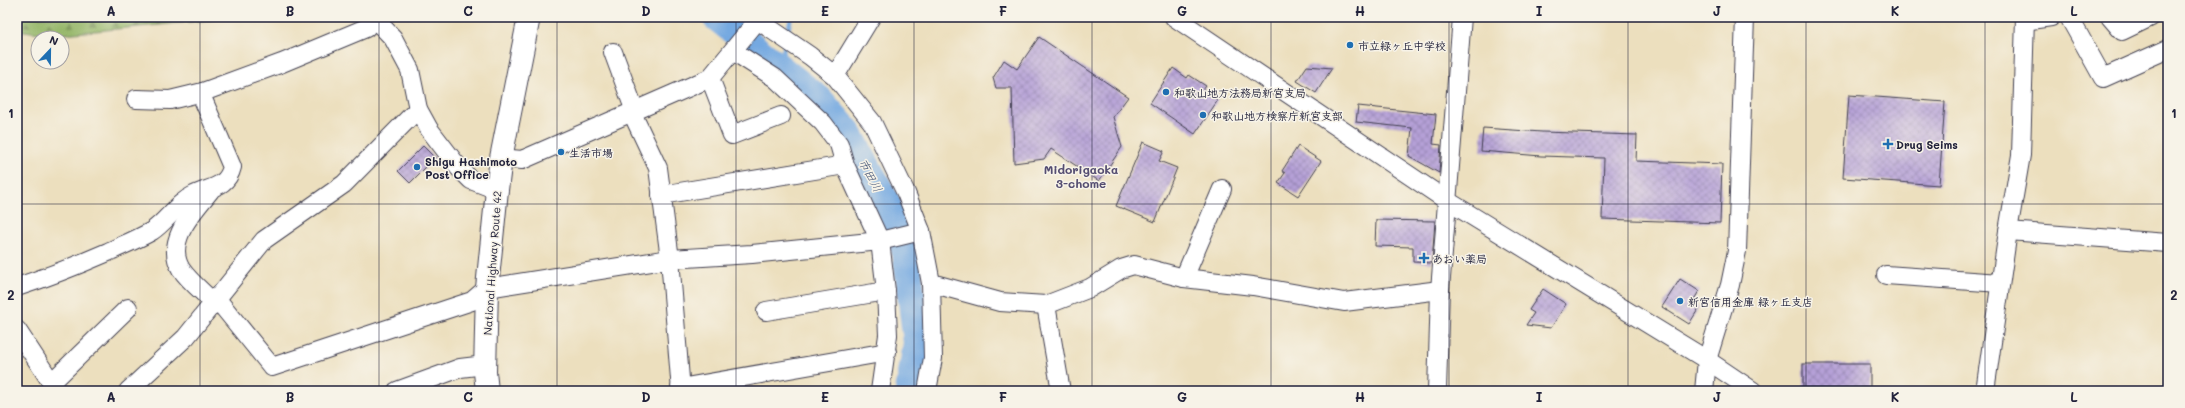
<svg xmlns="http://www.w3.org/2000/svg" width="2185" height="408" viewBox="0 0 2185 408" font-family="Mali,'Klee One',sans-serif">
	<defs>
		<pattern id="forest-firs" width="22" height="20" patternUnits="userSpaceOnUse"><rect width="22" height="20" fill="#96b76b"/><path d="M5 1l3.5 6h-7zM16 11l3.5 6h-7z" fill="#7a9459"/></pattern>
		<pattern id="building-cross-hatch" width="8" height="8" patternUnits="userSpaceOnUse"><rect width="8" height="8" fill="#b5a0d7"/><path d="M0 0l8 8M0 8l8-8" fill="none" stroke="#9382b0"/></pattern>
	</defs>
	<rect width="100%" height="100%" fill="#f7f3e8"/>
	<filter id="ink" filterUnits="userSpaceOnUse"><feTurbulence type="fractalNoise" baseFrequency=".025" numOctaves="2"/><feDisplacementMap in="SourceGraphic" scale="8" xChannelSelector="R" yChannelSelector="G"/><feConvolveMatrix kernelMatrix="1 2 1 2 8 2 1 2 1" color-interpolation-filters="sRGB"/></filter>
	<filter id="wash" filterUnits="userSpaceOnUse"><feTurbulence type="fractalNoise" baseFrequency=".012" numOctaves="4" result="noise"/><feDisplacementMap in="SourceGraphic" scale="16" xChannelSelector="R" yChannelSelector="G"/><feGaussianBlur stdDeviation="0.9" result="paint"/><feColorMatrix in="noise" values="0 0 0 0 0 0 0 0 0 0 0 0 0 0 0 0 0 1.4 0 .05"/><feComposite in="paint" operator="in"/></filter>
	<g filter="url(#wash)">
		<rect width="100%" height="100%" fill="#ecdfbe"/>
		<path fill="url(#forest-firs)" stroke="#5c6c53" d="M17 17H219L212 20 53 35 17 30Z"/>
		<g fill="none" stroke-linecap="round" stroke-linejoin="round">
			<g stroke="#74a9e1" stroke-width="4.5">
				<path d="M787 35 791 17"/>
				<path d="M779 67 785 44"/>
			</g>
			<path stroke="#74a9e1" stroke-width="28" d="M716 17 819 99 848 132 887 203 906 253 917 343 909 391"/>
		</g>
		<g id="blocks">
			<g fill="url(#building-cross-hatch)">
				<path d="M1039 37 1128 97 1113 117 1122 147 1099 181 1051 149 1044 159 1014 163 1012 88H996L993 78 1004 60 1017 69Z"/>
				<path d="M1307 66 1332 68 1316 93 1297 81Z"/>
				<path d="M1173 68 1187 78 1189 75 1206 86 1203 90 1218 100 1195 134 1150 103Z"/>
				<path d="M1849 95 1945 102 1939 185 1843 178Z"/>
				<path d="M1358 106 1436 114 1433 144 1441 145 1439 173 1409 156 1412 128 1356 122Z"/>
				<path d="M1483 128 1542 132 1637 135 1636 161 1722 164 1720 223 1602 219 1604 158 1541 156 1481 151Z"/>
				<path d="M1143 142 1164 151 1159 161 1177 168 1155 222 1116 206Z"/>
				<path d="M423 146 435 158 410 183 398 171Z"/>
				<path d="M1298 146 1321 161 1298 196 1278 183 1285 173 1282 171Z"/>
				<path d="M1376 220 1435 221 1432 263 1413 262V247L1375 246Z"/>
				<path d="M1680 279 1699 291 1692 303 1699 308 1689 324 1662 307Z"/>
				<path d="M1543 289 1566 304 1551 328 1526 325 1534 313 1529 310Z"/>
				<rect x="1803" y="364" width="67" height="27"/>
			</g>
		</g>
	</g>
	<g filter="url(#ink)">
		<use href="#blocks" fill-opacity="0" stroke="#403e4f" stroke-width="1"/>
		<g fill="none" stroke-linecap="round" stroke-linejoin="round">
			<g stroke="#403e4f" stroke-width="20">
				<g id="minor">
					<path d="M373 17 393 38 410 70 418 109 429 129 459 168 471 180 497 190"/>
					<path d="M753 17 810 56 835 76 872 122 906 193 921 231 931 283 933 358 927 391"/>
					<path d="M1174 17 1446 200 1707 360 1753 391"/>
					<path d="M2069 17 2103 78 2168 49"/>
					<path d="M2110 17 2122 31 2151 17"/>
					<path d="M2025 21 2051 17"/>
					<path d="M733 51 775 78 823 123 839 144 845 165 880 241 886 291 888 335 880 391"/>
					<path d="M613 52 633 106 632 113 658 168 670 259 681 391"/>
					<path d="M835 76 871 17"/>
					<path d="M710 78 732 135 781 116"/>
					<path d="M136 99 170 100 203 92"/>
					<path d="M501 158 522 160 710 78 752 27 755 18"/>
					<path d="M210 191C194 211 164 241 181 269 189 281 203 292 213 302"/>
					<path d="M661 195 845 165"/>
					<path d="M2008 231 2168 243"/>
					<path d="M1886 275 2000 283"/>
					<path d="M1184 278 1222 189"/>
					<path d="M931 283 1000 302 1046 305 1090 288 1121 269 1134 265 1184 278 1253 286 1344 302 1440 290"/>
					<path d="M17 287C48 277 78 265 108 252 123 245 138 239 152 231 167 221 177 203 194 195 210 187 227 188 232 167L202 97 203 92 282 63 366 28 374 18"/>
					<path d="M216 298 272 367 472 301 487 288 670 259 752 254 880 241 921 231"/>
					<path d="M1046 305 1061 391"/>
					<path d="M766 311 886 291"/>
					<path d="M17 330 57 391"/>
					<path d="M52 382 128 308"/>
					<path d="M680 388 887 352"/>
					<path d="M128 391 186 337 264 240 344 184 418 109"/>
					<path d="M397 391 460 368 485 365"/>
					<path d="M1437 391 1440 290 1462 17"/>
					<path d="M1704 391 1707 360 1730 285 1737 251 1745 17"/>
					<path d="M1985 391 2008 231 2021 155 2025 17"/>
				</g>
			</g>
			<g stroke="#403e4f" stroke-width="24">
				<path id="highway" d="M487 391 485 372 487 288 497 190 501 158 529 17"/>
			</g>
			<use href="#minor" stroke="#fff" stroke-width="18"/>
			<use href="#highway" stroke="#fff" stroke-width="22"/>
		</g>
	</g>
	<path fill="none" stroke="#22223b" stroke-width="1" stroke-opacity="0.55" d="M200 17V391M379 17V391M557 17V391M736 17V391M914 17V391M1092 17V391M1271 17V391M1449 17V391M1628 17V391M1806 17V391M1985 17V391M17 204H2168"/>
	<g fill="#1f6fb2" stroke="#f7f3e8" stroke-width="1.5">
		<circle cx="1350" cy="45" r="4"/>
		<circle cx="1166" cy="92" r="4"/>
		<circle cx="1203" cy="115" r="4"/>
		<path d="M1886 138h4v4h4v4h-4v4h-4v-4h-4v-4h4z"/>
		<circle cx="561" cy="152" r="4"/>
		<circle cx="417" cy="167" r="4"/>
		<path d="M1422 252h4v4h4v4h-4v4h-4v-4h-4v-4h4z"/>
		<circle cx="1680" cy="301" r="4"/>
	</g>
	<g text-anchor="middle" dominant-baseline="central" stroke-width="3" stroke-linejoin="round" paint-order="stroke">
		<g font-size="11" font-weight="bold" fill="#22223b" stroke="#f7f3e8" text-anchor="start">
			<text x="1358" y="45">市立緑ヶ丘中学校</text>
			<text x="1174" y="92">和歌山地方法務局新宮支局</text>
			<text x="1211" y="115">和歌山地方検察庁新宮支部</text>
			<text x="1896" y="144">Drug Seims</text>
			<text x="569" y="152">生活市場</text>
			<text x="425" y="161">Shigu Hashimoto<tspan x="425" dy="13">Post Office</tspan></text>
			<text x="1432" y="258">あおい薬局</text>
			<text x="1688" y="301">新宮信用金庫 緑ヶ丘支店</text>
		</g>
		<g font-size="11" fill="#22223b" stroke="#f7f3e8">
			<text transform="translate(492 263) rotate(-86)">National Highway Route 42</text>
		</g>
		<g font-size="12" font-weight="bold" fill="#554e72" stroke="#f7f3e8">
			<text x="1081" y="169">Midorigaoka<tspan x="1081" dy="14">3-chome</tspan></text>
		</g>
		<g font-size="12" font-style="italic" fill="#3f5175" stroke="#f7f3e8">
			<text transform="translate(871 175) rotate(62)">市田川</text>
		</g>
	</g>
	<rect width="2185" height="408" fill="none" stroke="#f7f3e8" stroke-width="44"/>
	<g transform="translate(50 50) rotate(22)"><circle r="19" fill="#f7f3e8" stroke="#a29fa3"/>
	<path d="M0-3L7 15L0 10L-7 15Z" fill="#1f6fb2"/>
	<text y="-6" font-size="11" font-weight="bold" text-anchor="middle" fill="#22223b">N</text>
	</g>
	<rect x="22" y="22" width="2141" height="364" fill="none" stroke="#22223b" stroke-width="1.5"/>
	<g font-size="13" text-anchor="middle" font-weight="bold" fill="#22223b">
		<text x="111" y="16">A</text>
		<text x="290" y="16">B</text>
		<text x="468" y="16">C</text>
		<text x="646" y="16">D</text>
		<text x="825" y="16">E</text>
		<text x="1003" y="16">F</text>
		<text x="1182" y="16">G</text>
		<text x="1360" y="16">H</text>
		<text x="1539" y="16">I</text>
		<text x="1717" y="16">J</text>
		<text x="1895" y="16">K</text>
		<text x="2074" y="16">L</text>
		<text x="11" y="118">1</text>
		<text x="2174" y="118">1</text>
		<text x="11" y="300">2</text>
		<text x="2174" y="300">2</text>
		<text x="111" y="402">A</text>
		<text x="290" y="402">B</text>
		<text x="468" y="402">C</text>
		<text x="646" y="402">D</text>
		<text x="825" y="402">E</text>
		<text x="1003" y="402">F</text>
		<text x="1182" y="402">G</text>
		<text x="1360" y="402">H</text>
		<text x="1539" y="402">I</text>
		<text x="1717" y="402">J</text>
		<text x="1895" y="402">K</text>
		<text x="2074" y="402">L</text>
	</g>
</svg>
